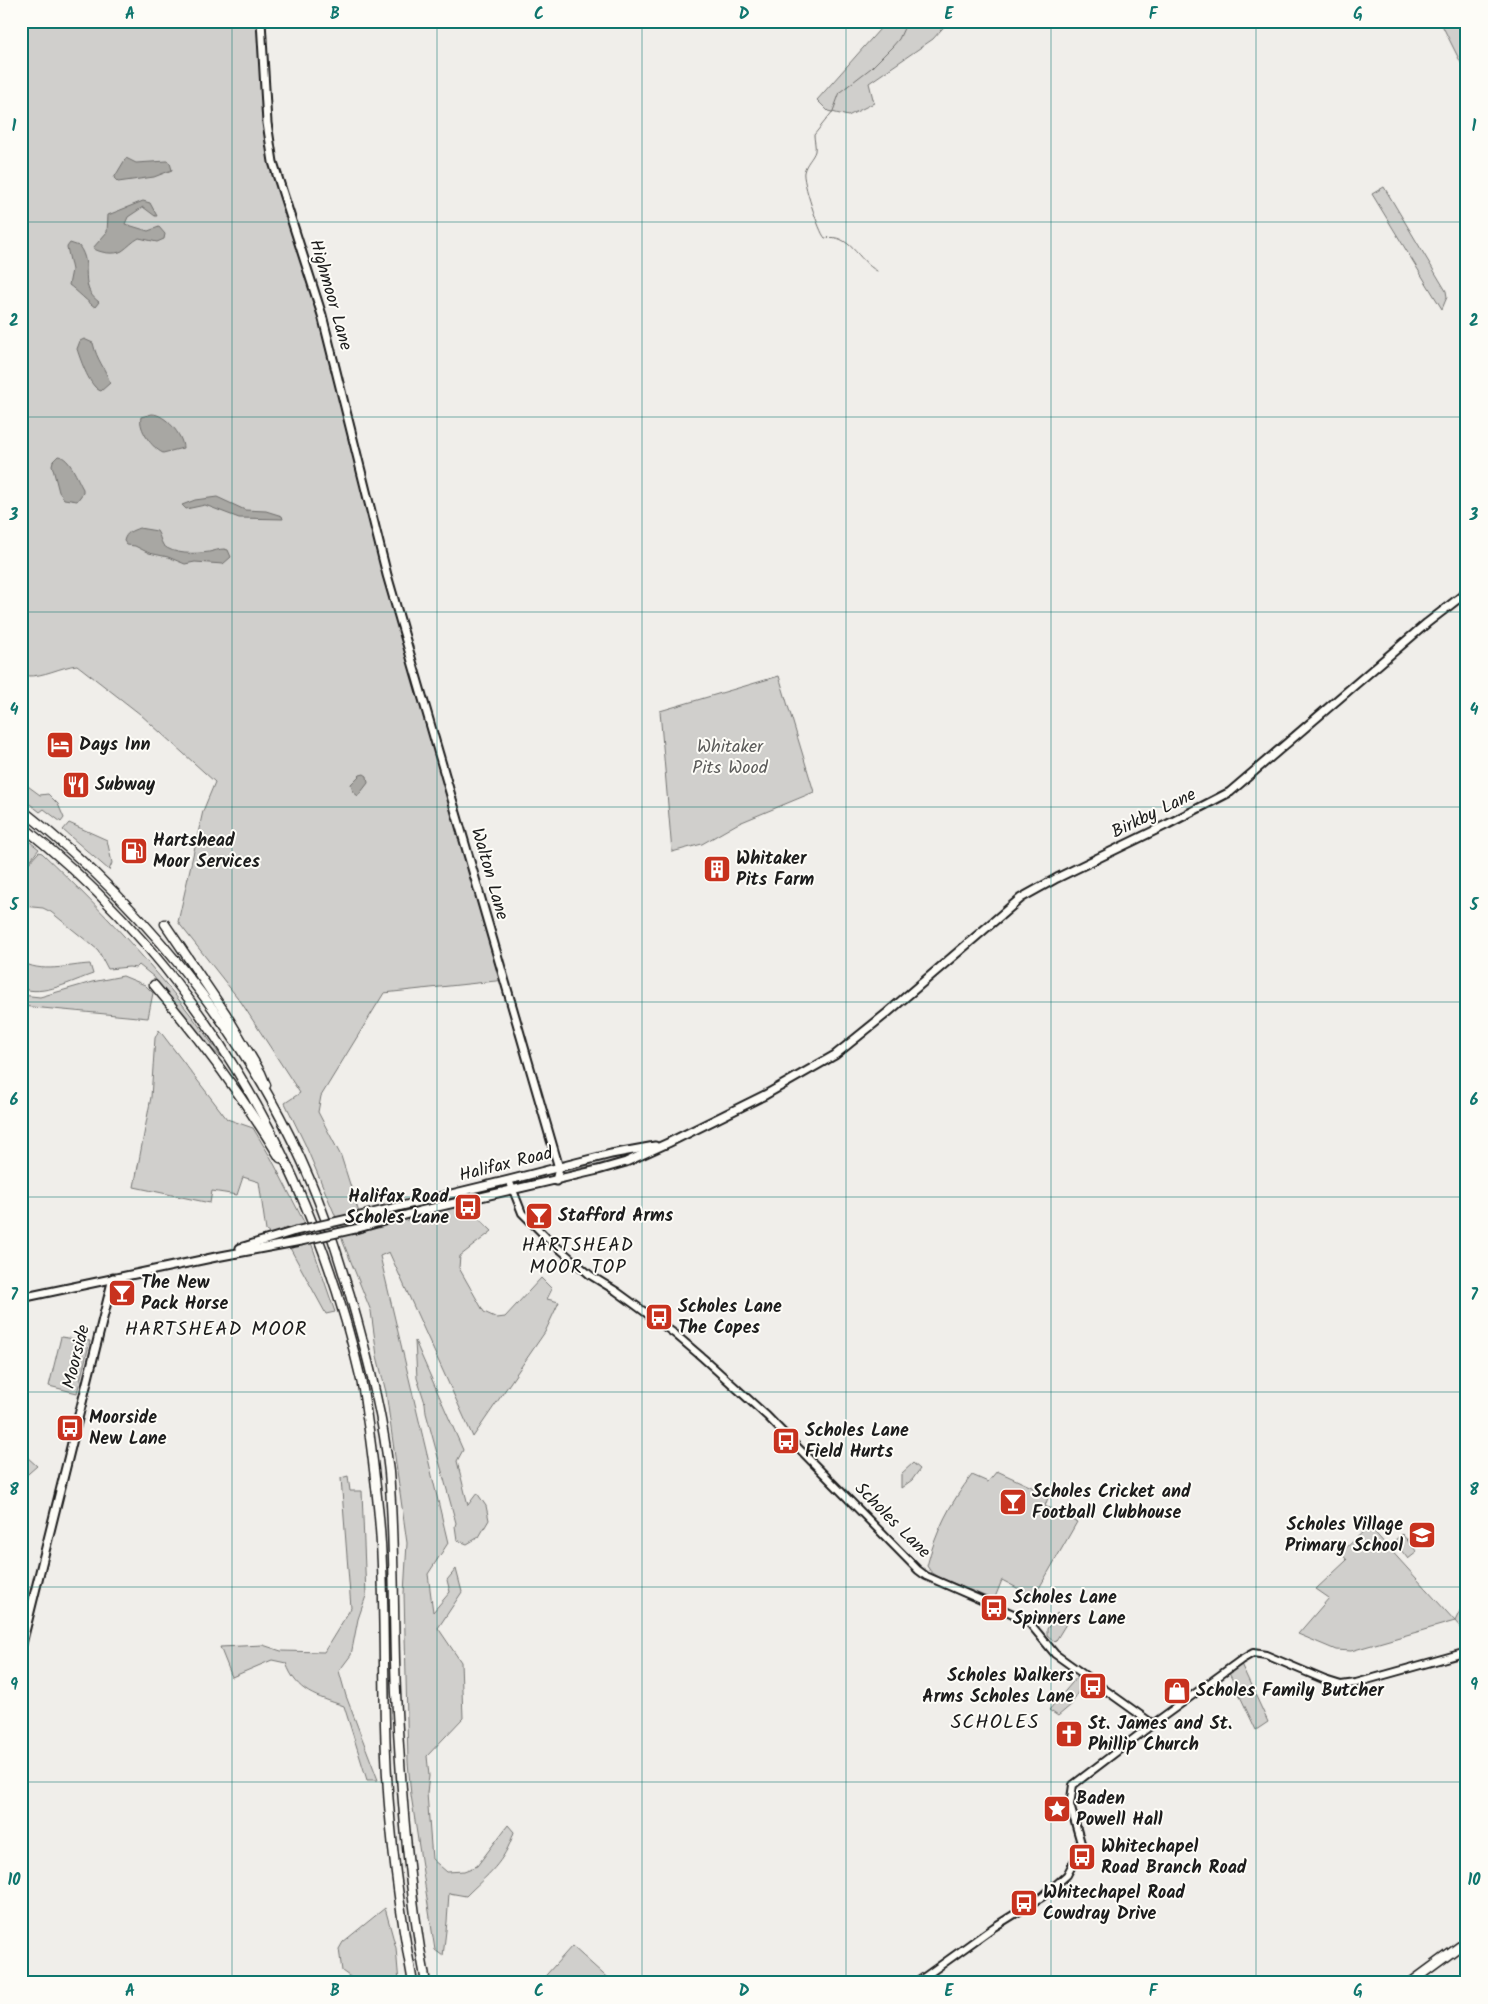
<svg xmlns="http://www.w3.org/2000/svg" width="1488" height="2004" viewBox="0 0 1488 2004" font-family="Kalam,sans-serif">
	<rect width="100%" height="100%" fill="#f0eeea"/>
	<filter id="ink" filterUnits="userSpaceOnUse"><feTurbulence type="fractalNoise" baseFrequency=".02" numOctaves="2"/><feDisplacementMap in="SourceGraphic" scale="10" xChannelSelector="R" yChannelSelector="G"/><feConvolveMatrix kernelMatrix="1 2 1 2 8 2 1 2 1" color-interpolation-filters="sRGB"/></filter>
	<g filter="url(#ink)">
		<g fill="#d0cfcc" stroke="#767674">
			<path d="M21 21H261L273 162 304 255 377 532 505 980 384 993 321 1096 318 1112 341 1156 361 1219 454 1197 504 1188 362 1222 363 1226 462 1202 492 1231 460 1256 459 1268 484 1312 497 1318 505 1317 541 1278 552 1289 547 1299 559 1302 545 1332 473 1437 389 1252 380 1256 448 1543 428 1574 433 1612 450 1592 447 1580 456 1569 462 1592 438 1628 461 1662 463 1718 427 1756 429 1776 427 1793 432 1859 447 1872 464 1871 477 1866 508 1825 514 1832C504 1864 488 1874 466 1896L449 1893 447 1922 443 1956 435 1950 411 1795 408 1762 404 1593 407 1543 386 1392 377 1356 371 1311 343 1242 335 1215 305 1144 285 1103 300 1093 241 1002 178 922 203 811 215 782 140 714 77 665C60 667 44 677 26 676L24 672H21Z"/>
			<path d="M887 21H949L933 39 869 83 874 103 848 116 828 111 817 100Z"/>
			<path d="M1440 21H1467V76L1465 71Z"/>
			<path d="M1384 187 1446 291 1447 297 1442 309 1372 194Z"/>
			<path d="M779 676 814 792 737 824 702 844 672 852 660 711Z"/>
			<path d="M21 781 40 795 48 794 58 804 64 818 61 822 44 809 40 812 21 797Z"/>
			<path d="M69 823 107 840 112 863 109 870 63 830Z"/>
			<path d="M21 835 39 849 25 867 39 852 42 853C108 916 170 982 222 1058L212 1049 165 993 154 977 139 965 136 968 129 967 108 969 98 950 51 912 43 908 22 906V887L26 881 21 876 23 869 21 867Z"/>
			<path d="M21 961C40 974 69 965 90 964L93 974C72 981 43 997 21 988Z"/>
			<path d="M123 976 145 985 153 993 148 1018 21 1006V995L40 997 92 982Z"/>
			<path d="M159 1030 227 1119 253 1128 271 1158 304 1222 335 1312 326 1314 290 1248 266 1231 259 1182 243 1177 237 1195 212 1191 210 1203 134 1187 151 1097 155 1038Z"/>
			<path d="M635 1152 637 1154 635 1156 603 1164 569 1170Z"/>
			<path d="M61 1337 90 1341 77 1393 49 1386Z"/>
			<path d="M415 1341 463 1450 457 1461 468 1505 477 1493 486 1506 489 1520 479 1537 467 1544 457 1540 455 1526 456 1523 426 1413 425 1403 417 1378Z"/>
			<path d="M21 1456 25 1459 27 1457 37 1466 21 1480Z"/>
			<path d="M913 1463 920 1469 912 1480 901 1488V1474Z"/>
			<path d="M997 1471 1049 1495 1045 1506 1077 1522 1034 1597 1002 1580 994 1600 939 1577 931 1572 927 1566C936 1531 950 1503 972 1475L988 1482Z"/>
			<path d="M348 1476 350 1491H362L366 1596 358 1619 351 1655 339 1671 346 1696 378 1780H367L344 1706C316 1696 297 1693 286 1663L272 1660 232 1677 220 1647 263 1645 281 1651 324 1652 351 1608 341 1478Z"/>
			<path d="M1369 1526 1455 1621 1467 1596V1635L1455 1621 1351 1651 1336 1650 1298 1634 1329 1598 1316 1589 1347 1560 1341 1553Z"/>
			<path d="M1421 1528 1429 1537 1415 1548 1407 1539Z"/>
			<path d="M1402 1534 1417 1552 1408 1559 1394 1541Z"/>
			<path d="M1057 1613 1069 1619 1055 1642 1047 1635V1629Z"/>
			<path d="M1241 1664 1268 1722 1256 1730 1229 1673Z"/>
			<path d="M1077 1677 1083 1678V1683L1071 1705 1058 1716 1049 1710Z"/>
			<path d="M385 1908 396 1948 399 1983H359L342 1971 339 1949 343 1942Z"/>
			<path d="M572 1946 613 1983H539Z"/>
		</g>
		<g fill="#a8a7a3" stroke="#706f6d">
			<path d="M126 158 136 163 167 161 170 163 172 170 154 177 118 182 114 178Z"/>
			<path d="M143 201 150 203 157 216H155L143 207 128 217 125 224 148 231 159 227 165 234 164 239 157 242 139 238C133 241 128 247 122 251 115 255 99 253 93 248L107 232 108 215Z"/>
			<path d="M70 243 79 246C94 266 77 286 99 302L95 307C91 305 75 289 69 285L72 270 67 247Z"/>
			<path d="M84 339 93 343C97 361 105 367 110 383L101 391C90 388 81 361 77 349L80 341Z"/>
			<path d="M152 414C165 414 183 435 183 448L163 453C152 448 138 429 141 417Z"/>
			<path d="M58 456C70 457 77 479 83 489V493L77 501 64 499 59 492 52 465 53 461Z"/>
			<path d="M217 497 245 510 266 511 282 516 283 519 239 518 205 505 186 509 182 505 195 500Z"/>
			<path d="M139 528 157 531C160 535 160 540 163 545 173 555 196 554 209 552 214 551 219 549 224 549L228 550 231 557 223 564 195 562 185 564 168 557 149 553 135 546 127 545 124 541C126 532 132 531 139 528Z"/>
			<path d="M364 774 367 776 368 783 358 796 353 792 351 784 360 775Z"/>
		</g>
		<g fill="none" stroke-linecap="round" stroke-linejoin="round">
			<g stroke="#706f6d" stroke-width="1">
				<path d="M1464 21 1467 28"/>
				<path d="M877 271C857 260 850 233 825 238 819 232 802 180 804 172 806 163 813 158 815 151 816 146 814 140 814 135L833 111 840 92 871 68 892 47 899 39 905 26 914 25 920 21"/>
			</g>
			<g stroke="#1c1c1c" stroke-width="10">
				<g id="secondary">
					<path d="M509 1180 522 1213 547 1238 590 1275 616 1291 675 1334 703 1358 767 1416 918 1570 926 1576 1027 1620 1055 1654 1153 1724"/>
					<path d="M916 1983 994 1927 1042 1897 1067 1875 1077 1856 1081 1843 1070 1805 1073 1785 1153 1724 1241 1660 1253 1653 1266 1655 1325 1680 1341 1685 1356 1683 1467 1652"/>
				</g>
			</g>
			<g stroke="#1c1c1c" stroke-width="11">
				<g id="primary">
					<path d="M261 21 267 123 273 162 322 315 387 575 559 1168 556 1181"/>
					<path d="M352 1218 509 1180 611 1154 655 1146"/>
					<path d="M355 1229 420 1211 598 1170 626 1162 668 1143 765 1095 835 1055 887 1013 1021 898 1057 878 1168 824 1230 792 1427 623 1467 592"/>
					<path d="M240 1248 295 1231"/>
					<path d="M21 1298 216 1257 301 1241"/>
					<path d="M21 1648 113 1278"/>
				</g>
			</g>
			<g stroke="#1c1c1c" stroke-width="11">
				<g id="highway">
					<path d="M21 809C154 913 269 1061 326 1221 335 1245 342 1270 350 1295 366 1350 383 1415 389 1472 395 1545 393 1619 396 1693 401 1790 408 1887 426 1983"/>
					<path d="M21 825C197 964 311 1163 361 1380 365 1396 366 1414 369 1430 374 1468 379 1506 381 1544 385 1614 383 1685 386 1755 389 1831 399 1907 413 1983"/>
					<path d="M165 924 226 1014 261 1073 266 1085"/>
					<path d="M154 985C201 1040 243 1097 280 1158"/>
					<path d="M1410 1983 1467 1941"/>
				</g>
			</g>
			<use href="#secondary" stroke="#fdfcf7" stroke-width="6"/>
			<use href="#primary" stroke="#fdfcf7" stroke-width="7"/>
			<use href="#highway" stroke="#fdfcf7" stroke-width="8"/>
			<g stroke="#1c1c1c" stroke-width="11" stroke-linecap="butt">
				<g id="primary-bridge">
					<path d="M295 1231 352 1218"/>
					<path d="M301 1241 355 1229"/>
				</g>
			</g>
			<use href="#primary-bridge" stroke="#fdfcf7" stroke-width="7"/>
		</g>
	</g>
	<path fill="none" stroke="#0f766e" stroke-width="1" stroke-opacity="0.55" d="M232 21V1983M437 21V1983M642 21V1983M846 21V1983M1051 21V1983M1256 21V1983M21 222H1467M21 417H1467M21 612H1467M21 807H1467M21 1002H1467M21 1197H1467M21 1392H1467M21 1587H1467M21 1782H1467"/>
	<defs>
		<g id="hotel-square" transform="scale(1.4375)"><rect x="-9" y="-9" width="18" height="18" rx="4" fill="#c8321e" stroke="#fdfcf7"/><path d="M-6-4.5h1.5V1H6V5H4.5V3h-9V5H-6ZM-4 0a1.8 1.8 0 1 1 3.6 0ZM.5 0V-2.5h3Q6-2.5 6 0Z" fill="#fff"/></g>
		<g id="restaurant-square" transform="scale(1.4375)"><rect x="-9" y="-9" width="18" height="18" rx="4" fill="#c8321e" stroke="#fdfcf7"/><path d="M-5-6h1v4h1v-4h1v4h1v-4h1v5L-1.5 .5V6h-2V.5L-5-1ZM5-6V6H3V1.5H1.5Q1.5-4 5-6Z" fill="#fff"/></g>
		<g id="fuel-square" transform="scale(1.4375)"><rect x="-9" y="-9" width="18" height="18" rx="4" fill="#c8321e" stroke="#fdfcf7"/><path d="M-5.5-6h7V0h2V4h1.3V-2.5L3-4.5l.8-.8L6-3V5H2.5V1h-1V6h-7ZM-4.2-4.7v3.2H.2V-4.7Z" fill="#fff"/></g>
		<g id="building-square" transform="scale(1.4375)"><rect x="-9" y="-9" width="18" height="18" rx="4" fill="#c8321e" stroke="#fdfcf7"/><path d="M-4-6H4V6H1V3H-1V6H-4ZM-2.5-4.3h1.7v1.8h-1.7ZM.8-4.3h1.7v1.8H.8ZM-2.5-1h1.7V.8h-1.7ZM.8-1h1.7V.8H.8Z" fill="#fff"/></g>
		<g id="bus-square" transform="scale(1.4375)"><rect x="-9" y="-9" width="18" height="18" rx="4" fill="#c8321e" stroke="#fdfcf7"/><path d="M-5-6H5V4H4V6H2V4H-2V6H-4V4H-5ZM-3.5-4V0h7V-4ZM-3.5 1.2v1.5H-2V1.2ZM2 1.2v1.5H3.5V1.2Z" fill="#fff"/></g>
		<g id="bar-square" transform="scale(1.4375)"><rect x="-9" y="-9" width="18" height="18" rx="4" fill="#c8321e" stroke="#fdfcf7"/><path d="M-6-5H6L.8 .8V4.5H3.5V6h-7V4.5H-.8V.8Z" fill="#fff"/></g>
		<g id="school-square" transform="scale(1.4375)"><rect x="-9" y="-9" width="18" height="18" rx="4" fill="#c8321e" stroke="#fdfcf7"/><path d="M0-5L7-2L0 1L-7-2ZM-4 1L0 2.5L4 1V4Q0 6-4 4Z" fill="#fff"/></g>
		<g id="shop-square" transform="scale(1.4375)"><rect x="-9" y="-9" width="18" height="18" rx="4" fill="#c8321e" stroke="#fdfcf7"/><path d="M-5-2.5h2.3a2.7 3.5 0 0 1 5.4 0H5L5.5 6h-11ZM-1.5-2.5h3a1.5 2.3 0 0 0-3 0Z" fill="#fff"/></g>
		<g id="church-square" transform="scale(1.4375)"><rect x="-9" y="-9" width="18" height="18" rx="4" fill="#c8321e" stroke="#fdfcf7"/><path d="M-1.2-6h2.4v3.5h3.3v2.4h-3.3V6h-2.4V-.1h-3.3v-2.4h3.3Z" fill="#fff"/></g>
		<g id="sight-square" transform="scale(1.4375)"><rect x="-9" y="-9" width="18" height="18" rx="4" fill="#c8321e" stroke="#fdfcf7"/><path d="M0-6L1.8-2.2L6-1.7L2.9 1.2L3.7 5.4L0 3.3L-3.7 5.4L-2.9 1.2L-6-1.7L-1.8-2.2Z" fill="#fff"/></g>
	</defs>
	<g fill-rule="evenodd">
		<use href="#hotel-square" x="60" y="745"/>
		<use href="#restaurant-square" x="76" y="785"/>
		<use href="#fuel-square" x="134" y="851"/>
		<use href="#building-square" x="717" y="869"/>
		<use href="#bus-square" x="468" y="1207"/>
		<use href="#bar-square" x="539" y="1216"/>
		<use href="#bar-square" x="122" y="1293"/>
		<use href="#bus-square" x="659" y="1317"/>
		<use href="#bus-square" x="70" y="1428"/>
		<use href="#bus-square" x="786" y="1441"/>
		<use href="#bar-square" x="1013" y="1502"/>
		<use href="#school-square" x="1422" y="1535"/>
		<use href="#bus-square" x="994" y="1608"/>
		<use href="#bus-square" x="1093" y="1686"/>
		<use href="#shop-square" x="1177" y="1691"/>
		<use href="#church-square" x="1069" y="1734"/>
		<use href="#sight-square" x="1057" y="1809"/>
		<use href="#bus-square" x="1082" y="1857"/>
		<use href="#bus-square" x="1024" y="1903"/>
	</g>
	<g text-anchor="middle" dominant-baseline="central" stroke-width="4" stroke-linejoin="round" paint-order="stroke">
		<g font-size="18" fill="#1c1c1c" stroke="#fdfcf7">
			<text transform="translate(330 295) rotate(74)">Highmoor Lane</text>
			<text transform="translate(1154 814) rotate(-26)">Birkby Lane</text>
			<text transform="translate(489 874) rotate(74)">Walton Lane</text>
			<text transform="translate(506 1165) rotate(-14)">Halifax Road</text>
			<text transform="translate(77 1357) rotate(-76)">Moorside</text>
			<text transform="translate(892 1521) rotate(45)">Scholes Lane</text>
		</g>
		<g font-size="18" font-weight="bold" fill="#1c1c1c" stroke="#fdfcf7" text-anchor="start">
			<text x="79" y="745">Days Inn</text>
			<text x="95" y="785">Subway</text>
			<text x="153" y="841">Hartshead<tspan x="153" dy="21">Moor Services</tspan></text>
			<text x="736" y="859">Whitaker<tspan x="736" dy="21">Pits Farm</tspan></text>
			<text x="449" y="1197" text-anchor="end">Halifax Road<tspan x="449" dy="21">Scholes Lane</tspan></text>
			<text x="558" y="1216">Stafford Arms</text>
			<text x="141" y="1283">The New<tspan x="141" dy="21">Pack Horse</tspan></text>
			<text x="678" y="1307">Scholes Lane<tspan x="678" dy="21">The Copes</tspan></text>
			<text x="89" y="1418">Moorside<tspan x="89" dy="21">New Lane</tspan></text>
			<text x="805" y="1431">Scholes Lane<tspan x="805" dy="21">Field Hurts</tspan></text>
			<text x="1032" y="1492">Scholes Cricket and<tspan x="1032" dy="21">Football Clubhouse</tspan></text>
			<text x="1403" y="1525" text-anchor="end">Scholes Village<tspan x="1403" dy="21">Primary School</tspan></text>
			<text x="1013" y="1598">Scholes Lane<tspan x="1013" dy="21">Spinners Lane</tspan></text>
			<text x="1074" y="1676" text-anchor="end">Scholes Walkers<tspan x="1074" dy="21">Arms Scholes Lane</tspan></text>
			<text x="1196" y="1691">Scholes Family Butcher</text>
			<text x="1088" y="1724">St. James and St.<tspan x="1088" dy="21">Phillip Church</tspan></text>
			<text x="1076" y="1799">Baden<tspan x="1076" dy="21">Powell Hall</tspan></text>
			<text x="1101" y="1847">Whitechapel<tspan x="1101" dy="21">Road Branch Road</tspan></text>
			<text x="1043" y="1893">Whitechapel Road<tspan x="1043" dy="21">Cowdray Drive</tspan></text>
		</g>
		<g font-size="18" fill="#5b5b5a" stroke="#fdfcf7">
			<text x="730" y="747">Whitaker<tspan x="730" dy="21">Pits Wood</tspan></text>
		</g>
		<g font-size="19" letter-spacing="1" fill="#1c1c1c" stroke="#fdfcf7">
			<text x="578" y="1246">HARTSHEAD<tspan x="578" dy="22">MOOR TOP</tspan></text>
		</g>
		<g font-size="20" letter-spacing="1" fill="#1c1c1c" stroke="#fdfcf7">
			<text x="216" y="1330">HARTSHEAD MOOR</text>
			<text x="995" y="1723">SCHOLES</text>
		</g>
	</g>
	<rect width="1488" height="2004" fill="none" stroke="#fdfcf7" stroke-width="55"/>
	<rect x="28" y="28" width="1432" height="1948" fill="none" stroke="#0f766e" stroke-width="2"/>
	<g font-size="16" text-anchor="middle" font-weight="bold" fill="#0f766e">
		<text x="130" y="19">A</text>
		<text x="335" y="19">B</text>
		<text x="539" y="19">C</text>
		<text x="744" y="19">D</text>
		<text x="949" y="19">E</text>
		<text x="1153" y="19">F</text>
		<text x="1358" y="19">G</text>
		<text x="14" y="131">1</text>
		<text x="1474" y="131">1</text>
		<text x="14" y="326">2</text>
		<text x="1474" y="326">2</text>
		<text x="14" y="520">3</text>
		<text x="1474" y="520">3</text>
		<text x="14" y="715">4</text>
		<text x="1474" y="715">4</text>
		<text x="14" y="910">5</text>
		<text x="1474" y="910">5</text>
		<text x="14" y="1105">6</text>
		<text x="1474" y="1105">6</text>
		<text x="14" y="1300">7</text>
		<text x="1474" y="1300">7</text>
		<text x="14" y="1495">8</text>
		<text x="1474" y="1495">8</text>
		<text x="14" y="1690">9</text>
		<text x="1474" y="1690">9</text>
		<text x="14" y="1885">10</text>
		<text x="1474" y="1885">10</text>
		<text x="130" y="1996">A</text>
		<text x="335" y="1996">B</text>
		<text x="539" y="1996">C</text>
		<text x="744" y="1996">D</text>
		<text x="949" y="1996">E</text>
		<text x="1153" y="1996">F</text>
		<text x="1358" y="1996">G</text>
	</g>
</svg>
